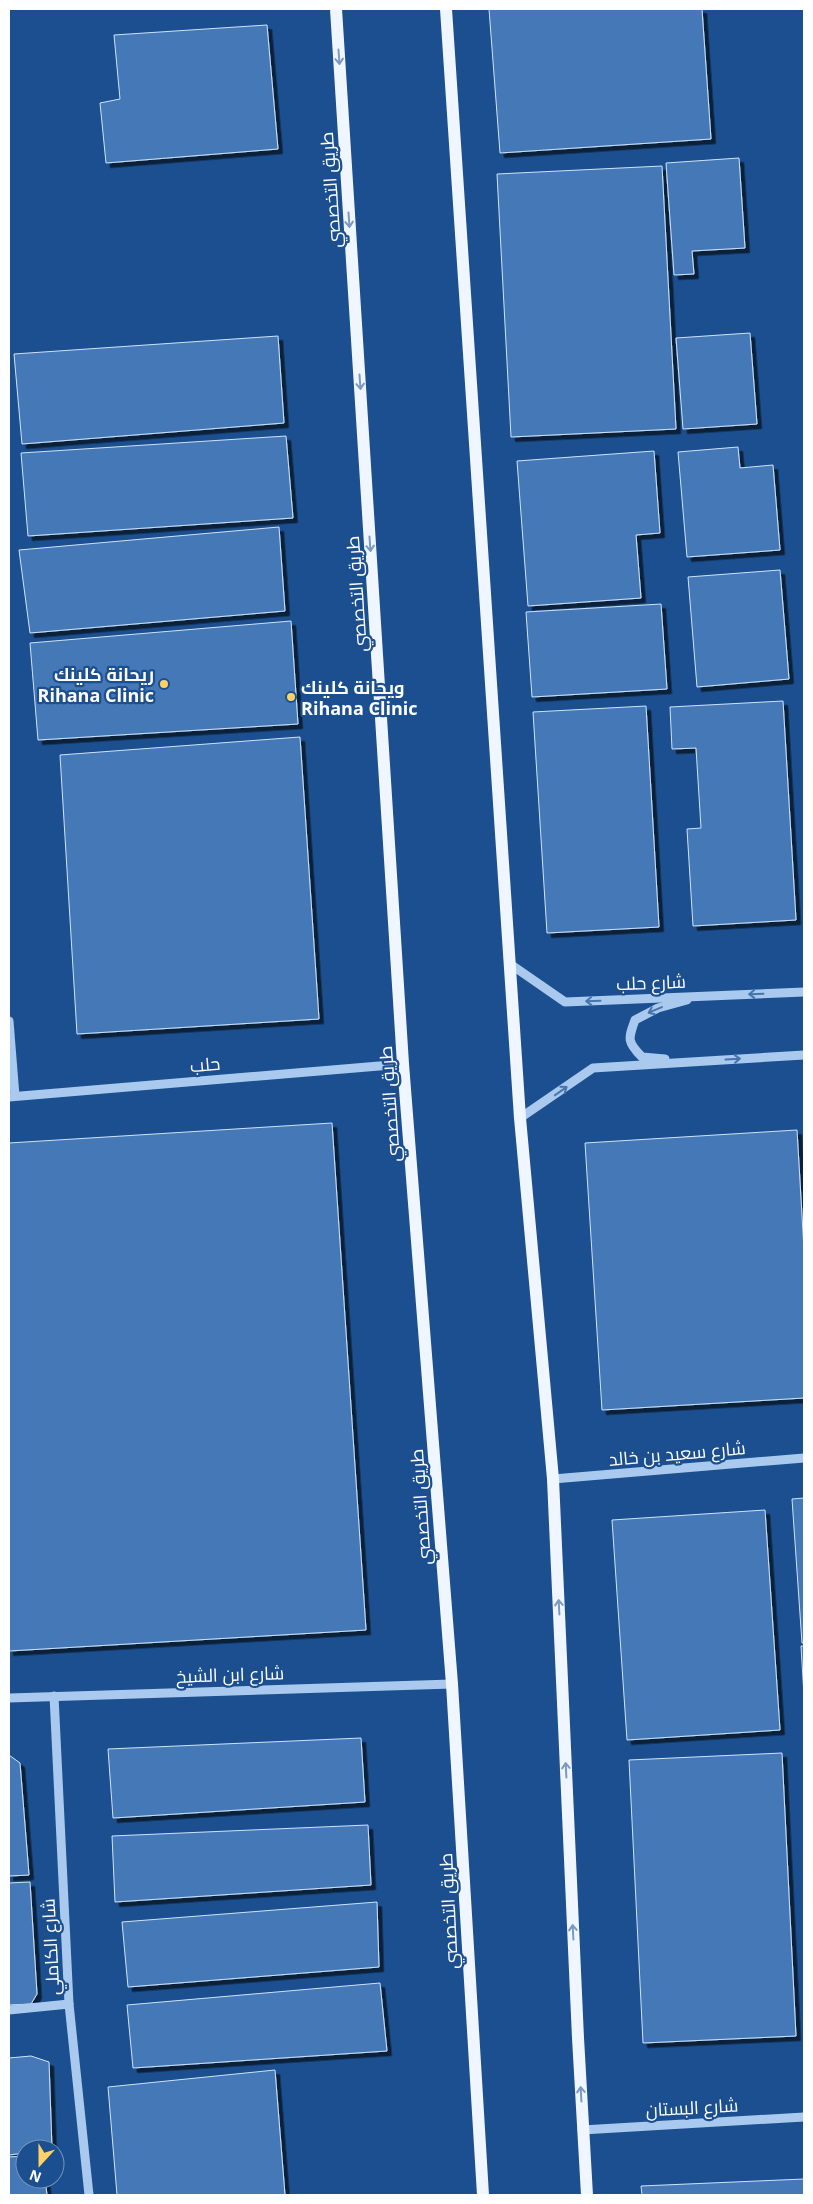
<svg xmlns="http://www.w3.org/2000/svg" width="813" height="2204" viewBox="0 0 813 2204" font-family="'Open Sans',Cairo,sans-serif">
	<defs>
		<filter id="shadow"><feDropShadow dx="4.5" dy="4.5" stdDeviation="0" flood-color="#0009"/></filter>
	</defs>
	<rect width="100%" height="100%" fill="#1b4f8f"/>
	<g fill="#4478b7" stroke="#cfe3fa" filter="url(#shadow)">
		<path d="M489 9H702L711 139 500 153Z"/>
		<path d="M267 25 278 149 106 163 100 103 120 99 114 35Z"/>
		<path d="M739 158 745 248 692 251 694 274 674 275 666 163Z"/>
		<path d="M662 166 676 429 511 437 497 174Z"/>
		<path d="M750 333 757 424 683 429 676 338Z"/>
		<path d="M278 336 284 423 22 444 14 354Z"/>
		<path d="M286 436 293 518 28 536 21 453Z"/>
		<path d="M738 447 740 468 773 465 780 550 687 557 678 452Z"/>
		<path d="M654 451 660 533 636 535 641 598 528 606 517 461Z"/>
		<path d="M279 527 285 611 30 633 19 550Z"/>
		<path d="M780 570 789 679 697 687 688 577Z"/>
		<path d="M661 604 667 689 532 697 526 612Z"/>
		<path d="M291 621 298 724 38 740 30 643Z"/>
		<path d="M783 701 796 920 693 926 687 829 701 828 696 748 672 749 670 707Z"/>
		<path d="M646 706 659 927 547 933 533 712Z"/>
		<path d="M300 737 319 1019 77 1034 60 755Z"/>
		<path d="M332 1123 366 1630 9 1651V1143Z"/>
		<path d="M797 1130 804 1250V1398L602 1410 585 1143Z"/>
		<path d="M804 1498V1643H802L792 1499Z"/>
		<path d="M765 1510 780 1730 627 1740 612 1520Z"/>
		<path d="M801 1646H804V1696Z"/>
		<path d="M361 1738 365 1802 113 1818 108 1749Z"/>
		<path d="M782 1753 796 2036 643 2043 629 1760Z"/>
		<path d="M9 1755 20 1763 29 1875 9 1876Z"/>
		<path d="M368 1825 371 1885 115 1902 112 1836Z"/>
		<path d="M30 1882 37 1994 31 2004 9 2005V1883Z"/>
		<path d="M377 1902 379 1967 128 1987 122 1922Z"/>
		<path d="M380 1983 387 2051 133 2068 127 2005Z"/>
		<path d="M31 2056 49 2062 52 2149H25V2153L9 2155V2058Z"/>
		<path d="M275 2070 285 2195H117L108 2087Z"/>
		<path d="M25 2156V2179H45L47 2195H9V2157Z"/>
		<path d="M804 2179V2195H642L641 2186Z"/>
	</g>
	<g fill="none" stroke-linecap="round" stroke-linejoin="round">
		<g stroke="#a9c9ee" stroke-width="9">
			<path d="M510 964 565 1002 804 992"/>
			<path d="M9 1021 15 1096"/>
			<path d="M665 1059 642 1057C627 1042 628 1039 635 1020L658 1008 687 1000"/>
			<path d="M9 1097 403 1064"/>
			<path d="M520 1118 593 1068 804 1055"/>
			<path d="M553 1479 804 1458"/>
			<path d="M54 1696 69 2004 89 2195"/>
			<path d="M9 1698 452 1684"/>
			<path d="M9 2010 69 2004"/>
			<path d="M582 2130 804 2117"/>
		</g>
		<g stroke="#f0f6ff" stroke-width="12">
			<path d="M336 9 403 1064 452 1684 483 2195"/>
			<path d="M446 9 520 1118 553 1479 578 2038 587 2195"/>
		</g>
	</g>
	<defs><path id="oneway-shaft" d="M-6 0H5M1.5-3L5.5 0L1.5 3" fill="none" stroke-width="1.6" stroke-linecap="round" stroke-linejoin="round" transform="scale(1.25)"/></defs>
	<g stroke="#7b9ac1">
		<use href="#oneway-shaft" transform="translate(339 57) rotate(86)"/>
		<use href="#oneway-shaft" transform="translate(349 220) rotate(86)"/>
		<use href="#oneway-shaft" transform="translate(360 382) rotate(86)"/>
		<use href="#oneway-shaft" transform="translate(370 544) rotate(86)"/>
		<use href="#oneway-shaft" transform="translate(559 1607) rotate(-93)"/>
		<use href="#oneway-shaft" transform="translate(566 1770) rotate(-93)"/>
		<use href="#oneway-shaft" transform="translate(573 1932) rotate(-93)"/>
		<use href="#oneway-shaft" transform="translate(581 2094) rotate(-93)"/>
	</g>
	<g stroke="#4674ac">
		<use href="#oneway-shaft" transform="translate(756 994) rotate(178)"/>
		<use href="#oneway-shaft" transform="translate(593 1001) rotate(178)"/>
		<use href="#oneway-shaft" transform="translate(655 1010) rotate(157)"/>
		<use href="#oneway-shaft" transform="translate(733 1059) rotate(-3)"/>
		<use href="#oneway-shaft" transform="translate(561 1091) rotate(-35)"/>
	</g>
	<g fill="#ffd166" stroke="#1b4f8f" stroke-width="2">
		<circle cx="164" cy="684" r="5"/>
		<circle cx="291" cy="697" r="5"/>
	</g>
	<g text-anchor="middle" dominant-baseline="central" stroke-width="4.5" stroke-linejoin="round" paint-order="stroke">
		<g font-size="18" fill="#fff" stroke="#1b4f8f">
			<text transform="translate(330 190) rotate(-94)">طريق التخصصي</text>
			<text transform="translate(356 594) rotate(-94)">طريق التخصصي</text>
			<text transform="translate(651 982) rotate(-2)">شارع حلب</text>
			<text transform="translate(205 1064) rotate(-5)">حلب</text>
			<text transform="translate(389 1104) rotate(-94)">طريق التخصصي</text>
			<text transform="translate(677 1453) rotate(-5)">شارع سعيد بن خالد</text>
			<text transform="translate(420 1507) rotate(-94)">طريق التخصصي</text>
			<text transform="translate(230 1674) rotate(-2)">شارع ابن الشيخ</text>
			<text transform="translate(448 1911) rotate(-93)">طريق التخصصي</text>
			<text transform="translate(50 1947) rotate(-93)">شارع الكاملي</text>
			<text transform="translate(692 2107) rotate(-3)">شارع البستان</text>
		</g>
		<g font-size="18" font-weight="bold" fill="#fff" stroke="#1b4f8f" text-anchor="end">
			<text x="154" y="674">ريحانة كلينك<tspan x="154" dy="21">Rihana Clinic</tspan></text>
			<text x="301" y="687" text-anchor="start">ويحانة كلينك<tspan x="301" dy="21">Rihana Clinic</tspan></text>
		</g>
	</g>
	<rect width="813" height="2204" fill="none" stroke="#ffffff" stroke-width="20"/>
	<g transform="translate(40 2164) rotate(201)"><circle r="24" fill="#1b4f8f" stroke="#7695bc"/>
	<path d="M0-4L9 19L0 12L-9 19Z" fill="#ffd166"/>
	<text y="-8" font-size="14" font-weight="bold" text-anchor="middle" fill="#ffffff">N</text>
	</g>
</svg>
